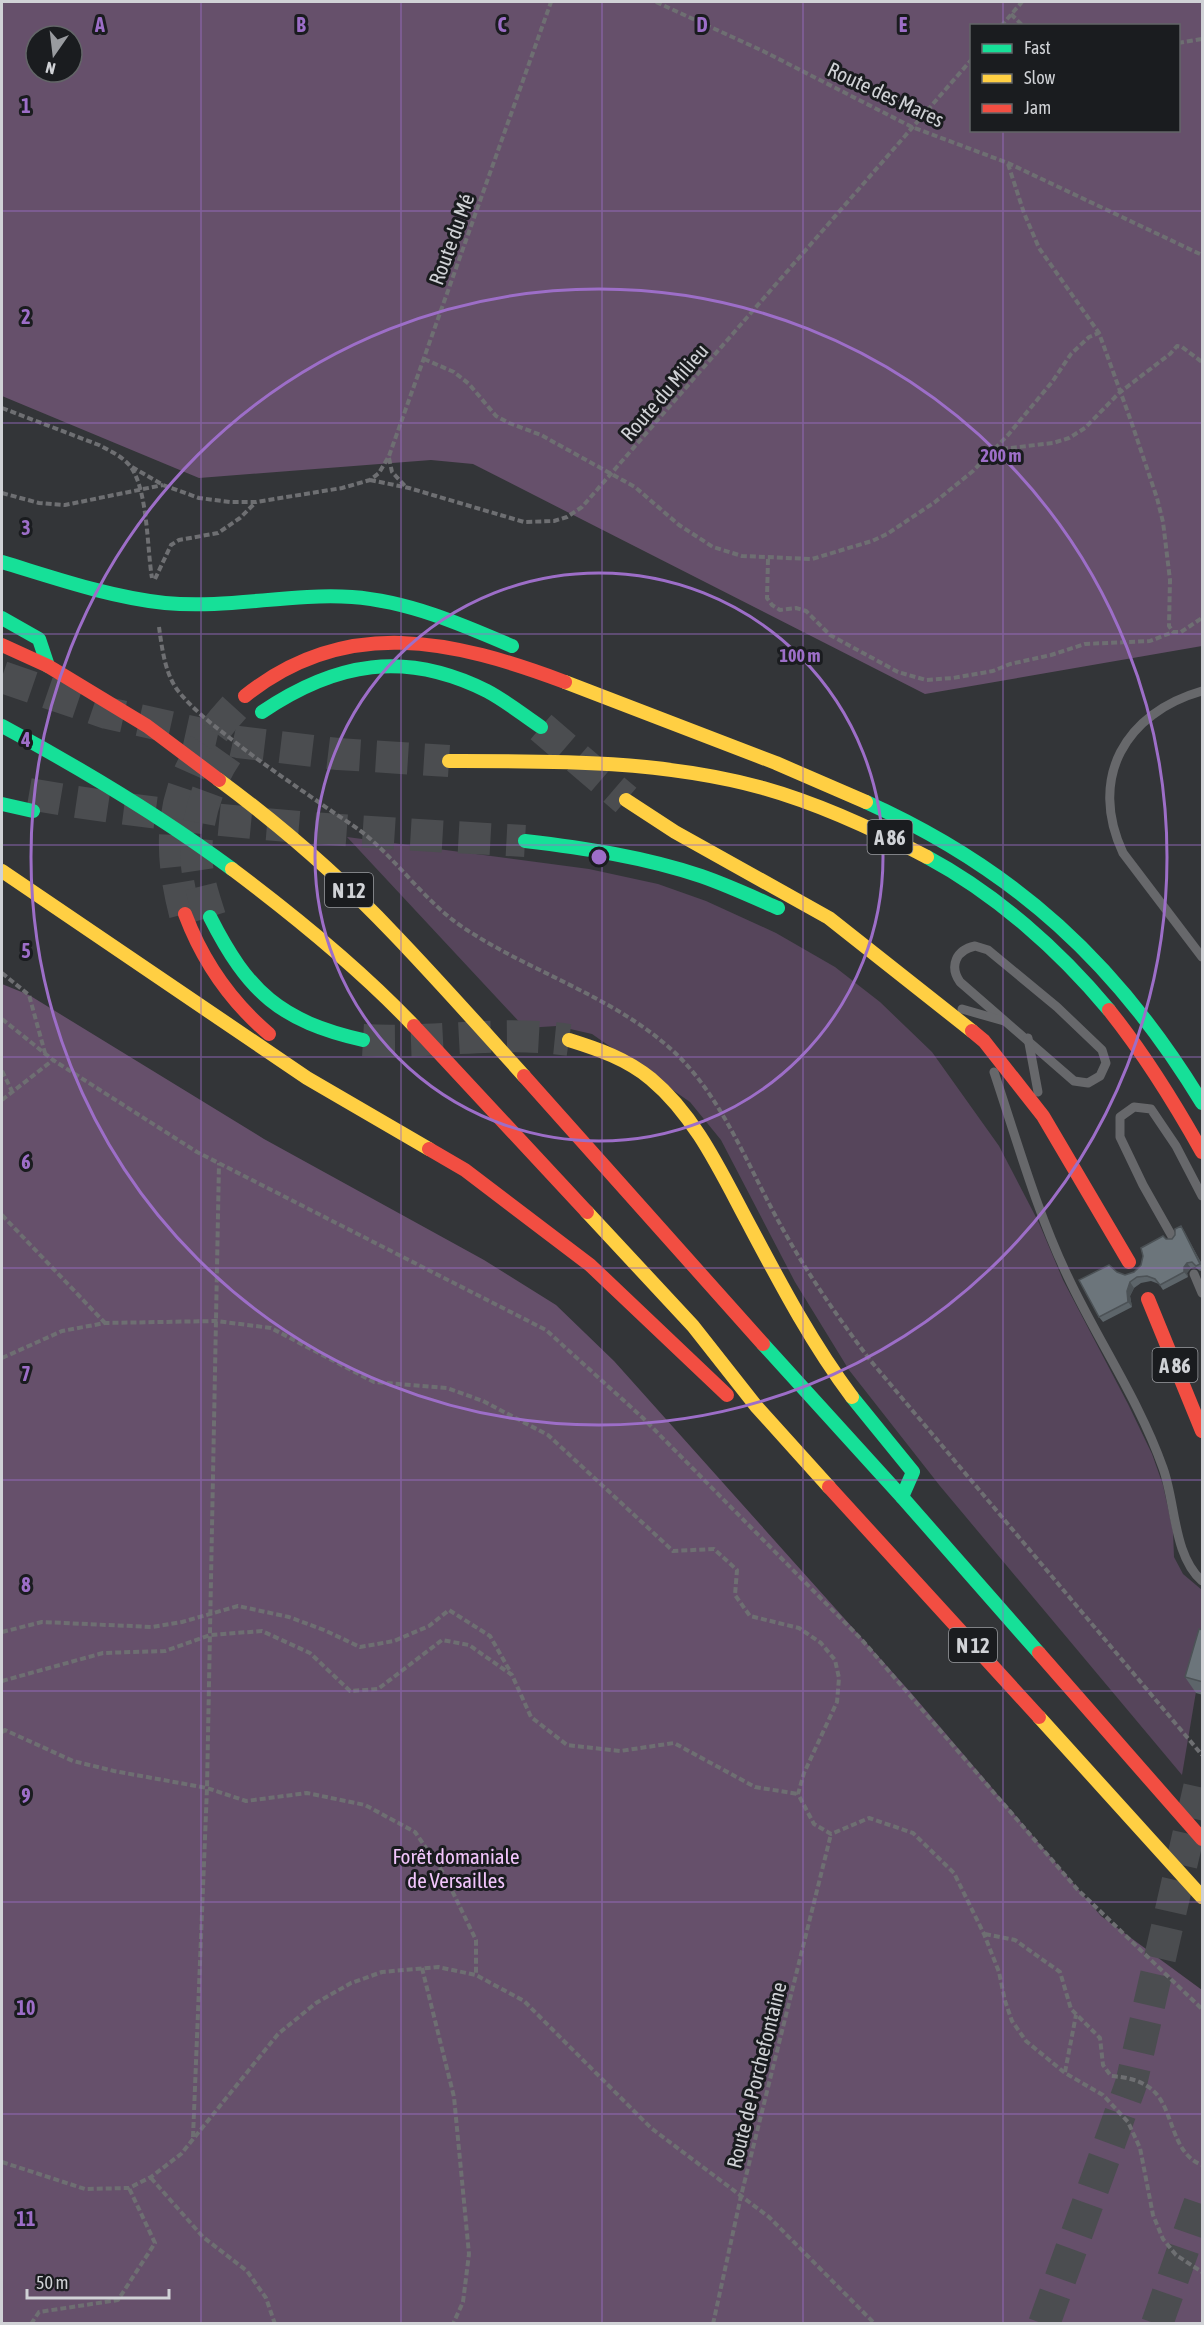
<svg xmlns="http://www.w3.org/2000/svg" width="1204" height="2325" viewBox="0 0 1204 2325" font-family="'Asap Condensed',sans-serif">
	<rect width="100%" height="100%" fill="#333538"/>
	<path fill="#56455b" d="M347 837 589 869 658 884 706 901 776 933 835 967 880 1002 932 1052 999 1146 1039 1223 1063 1280 1128 1404 1152 1454 1163 1485 1173 1531 1174 1557 1183 1574 1202 1590V1656L1182 1775 940 1486 849 1370 795 1282 721 1140 690 1102 592 1034 557 1026 525 1028Z"/>
	<g fill="#66506b" fill-rule="evenodd">
		<path d="M2 2H1202V646L925 694 473 464 431 460 199 478 2 396ZM972 26H1178V130H972ZM36 36H72V72H36Z"/>
		<path d="M2 984 29 995 264 1139 484 1260 556 1305 614 1361 912 1694 1101 1916 1202 1990V2323H2Z"/>
	</g>
	<g fill="none" stroke-linecap="round" stroke-linejoin="round">
		<g stroke="#4b4d50" stroke-width="32" stroke-dasharray="32 16" stroke-linecap="butt">
			<path d="M2 677 107 713 238 742 338 754 449 761"/>
			<path d="M541 727 626 800"/>
			<path d="M29 794C193 823 359 832 525 841"/>
			<path d="M185 914C161 821 179 763 245 696"/>
			<path d="M210 917C205 901 199 884 197 866 193 830 206 784 227 754"/>
			<path d="M363 1040C432 1044 500 1030 569 1040"/>
			<path d="M1044 2324 1131 2084 1202 1775"/>
			<path d="M1157 2324 1202 2196"/>
		</g>
		<g stroke="#6e6f72" stroke-width="4" stroke-dasharray="6 3" stroke-linecap="butt">
			<path d="M656 2 763 51 912 127 1008 163 1202 255"/>
			<path d="M1011 14 1023 26"/>
			<path d="M1001 26 1022 2"/>
			<path d="M1178 43 1202 39"/>
			<path d="M1008 164 1024 213 1039 248 1099 333 1131 421 1157 498 1163 522 1170 580 1169 626 1173 632H1181L1202 618"/>
			<path d="M424 359 454 372 469 384 496 416 509 423 541 435 635 487 679 525 713 547 742 556 812 559 872 541 887 534 935 502 973 471 1008 435 1052 382 1071 354 1089 337 1099 333"/>
			<path d="M2 408 99 445C110 451 122 456 130 466 148 489 147 549 152 578"/>
			<path d="M993 450 1053 443 1069 438 1085 428 1119 393 1170 354 1177 346 1182 347 1202 362"/>
			<path d="M389 458 392 472 405 486"/>
			<path d="M132 467 163 485 199 498 230 502H256L342 488 370 480 379 473 389 456 551 2"/>
			<path d="M370 480 409 488 524 522 554 521 567 517 582 507 972 59"/>
			<path d="M2 493 39 503 65 505 163 485"/>
			<path d="M768 559 767 598 772 605 780 610 796 608 806 611 830 635 898 672 926 680 953 678 993 671 1010 664 1051 655 1085 644 1150 641 1173 632"/>
			<path d="M155 579 171 545 179 540 218 533 240 518 256 502"/>
			<path d="M159 627C162 648 165 675 179 692 192 708 209 722 226 735 256 759 288 781 320 803 335 814 352 824 367 836 402 866 429 906 467 930 530 971 607 995 664 1043 719 1088 746 1163 780 1224 806 1272 837 1316 870 1360L1202 1755"/>
			<path d="M2 973 29 995 45 1053"/>
			<path d="M2 1019 53 1060 197 1152 546 1330 643 1418 862 1640 1077 1889 1202 2009"/>
			<path d="M2 1071 12 1091"/>
			<path d="M2 1100 53 1060"/>
			<path d="M2 1215 105 1323"/>
			<path d="M2 1358 62 1331 105 1323 216 1321 271 1328 374 1382 447 1388 483 1401 548 1435 673 1551 714 1549 737 1570 735 1595 750 1616 799 1628 821 1643 835 1660 839 1678 837 1702 804 1773 798 1794 814 1824 831 1834 869 1818 913 1833 954 1873 984 1934 999 1972 1005 2001 1012 2021 1026 2041 1065 2073 1103 2095 1128 2122 1140 2148 1153 2215 1163 2239 1176 2255 1202 2272"/>
			<path d="M2 1632 42 1622 152 1627 182 1622 238 1606 289 1617 324 1630 360 1647 394 1641 429 1626 449 1610 490 1636 511 1673"/>
			<path d="M2 1681 103 1653 165 1651 210 1635 262 1631 310 1653 350 1691 378 1689 442 1640 469 1645 512 1675 531 1717 567 1745 620 1751 674 1743 755 1787 798 1794"/>
			<path d="M2 1732 5 1730 73 1761 114 1771 207 1788 246 1801 307 1793 365 1805 415 1832 444 1874 476 1940V1975"/>
			<path d="M985 1934 1015 1940 1060 1972 1071 2009 1100 2038 1103 2065 1111 2076C1124 2077 1136 2079 1147 2086 1175 2102 1168 2152 1202 2165"/>
			<path d="M422 1968 454 2097 469 2254 463 2302 453 2324"/>
			<path d="M1065 2072 1076 2015"/>
			<path d="M193 2137 207 1788 219 1163"/>
			<path d="M2 2162 85 2189 129 2188 151 2177 181 2154 278 2034 316 2003 351 1983 382 1972 438 1967 476 1975 524 2001 651 2128 769 2217 875 2324"/>
			<path d="M151 2178 203 2237 247 2271 266 2298 275 2324"/>
			<path d="M31 2324 39 2312 118 2300 155 2243 129 2188"/>
			<path d="M713 2324 741 2196 831 1834"/>
		</g>
		<g stroke="#67686b" stroke-width="9">
			<path d="M1202 691C1125 713 1088 778 1123 853L1202 957"/>
			<path d="M975 946 988 950 1057 1007 1102 1050 1106 1063 1100 1076 1088 1083 1074 1081 960 982C949 966 956 950 975 946Z"/>
			<path d="M962 1009 1004 1021"/>
			<path d="M1028 1038 1038 1092"/>
			<path d="M994 1072C1017 1141 1037 1212 1068 1277 1098 1341 1139 1400 1163 1468 1176 1504 1173 1555 1202 1581"/>
			<path d="M1173 1238 1143 1185 1120 1137V1117L1134 1107 1151 1109 1176 1146 1202 1196"/>
			<path d="M1194 1274 1202 1293"/>
		</g>
		<g stroke="#16e098" stroke-width="14">
			<path d="M2 562C55 578 109 597 165 603 228 609 289 593 352 597 408 601 461 624 512 646"/>
			<path d="M2 618 39 639 48 666"/>
			<path d="M262 712C336 662 405 650 487 691 506 701 523 715 541 727"/>
			<path d="M2 726C82 769 159 815 232 869"/>
			<path d="M866 802C1015 869 1118 964 1202 1103"/>
			<path d="M2 804 33 811"/>
			<path d="M525 841C585 848 644 857 701 876 727 885 753 897 778 908"/>
			<path d="M927 857C996 894 1059 950 1109 1010"/>
			<path d="M210 917C248 992 280 1021 363 1040"/>
			<path d="M763 1344 902 1497 1039 1653"/>
			<path d="M852 1397 913 1472 902 1497"/>
		</g>
		<g stroke="#ffcf43" stroke-width="14">
			<path d="M565 682 776 763 866 802"/>
			<path d="M449 761C554 761 661 760 763 788 820 804 874 829 927 857"/>
			<path d="M219 780C281 826 341 878 394 934 438 980 481 1028 524 1076"/>
			<path d="M626 800 675 832 829 918 972 1031"/>
			<path d="M232 869C296 917 359 968 414 1026"/>
			<path d="M2 871 307 1078 429 1149"/>
			<path d="M569 1040C598 1049 627 1059 651 1079 694 1115 719 1168 745 1217 778 1279 810 1341 852 1397"/>
			<path d="M587 1212 693 1326 756 1406 829 1487"/>
			<path d="M1039 1717 1202 1897"/>
		</g>
		<g stroke="#f24e42" stroke-width="14">
			<path d="M2 645 48 666 147 726 219 780"/>
			<path d="M245 696C346 615 453 640 565 682"/>
			<path d="M185 914C203 962 230 1001 269 1034"/>
			<path d="M1109 1010C1145 1055 1174 1102 1202 1152"/>
			<path d="M414 1026 587 1212"/>
			<path d="M972 1031 984 1041 1043 1116 1129 1262"/>
			<path d="M524 1076 763 1344"/>
			<path d="M429 1149 465 1170 590 1265 727 1395"/>
			<path d="M1148 1299 1202 1431"/>
			<path d="M829 1487 1039 1717"/>
			<path d="M1039 1653 1202 1839"/>
		</g>
	</g>
	<g fill="#5d656a">
		<path d="M1181 1226 1203 1266V1270L1200 1271 1195 1267 1191 1268 1187 1273 1188 1277 1163 1290 1159 1284 1151 1281 1141 1283 1134 1288 1130 1296 1132 1307 1103 1322 1099 1317 1117 1272 1125 1275 1134 1272 1166 1239H1172L1175 1235Z"/>
		<path d="M1203 1630V1695L1196 1693 1185 1677Z"/>
	</g>
	<g fill="#4c5256">
		<path d="M1181 1226 1185 1232 1203 1267 1200 1264Z"/>
		<path d="M1187 1263 1191 1268 1187 1273 1188 1277 1184 1272V1267Z"/>
		<path d="M1130 1282 1134 1288 1130 1296 1132 1307 1128 1302 1127 1291Z"/>
	</g>
	<g fill="#6c757b" stroke="#4c5256" stroke-width="1.5">
		<path d="M1181 1226 1200 1264 1196 1266 1192 1262 1187 1263 1184 1267V1272L1160 1285 1155 1279 1147 1276 1137 1277 1130 1282 1127 1291 1128 1302 1099 1317 1079 1280 1109 1265 1117 1272 1125 1275 1134 1272 1141 1265 1143 1256 1141 1248 1163 1236 1166 1239H1172L1175 1235V1229Z"/>
		<path d="M1199 1629 1203 1630V1682L1185 1677Z"/>
	</g>
	<path fill="none" stroke="#9d6ec8" stroke-width="1.5" stroke-opacity="0.55" d="M201 2V2324M401 2V2324M602 2V2324M803 2V2324M1003 2V26M1003 130V2324M2 211H1202M2 423H1202M2 634H1202M2 845H1202M2 1057H1202M2 1268H1202M2 1480H1202M2 1691H1202M2 1902H1202M2 2114H1202"/>
	<g fill="none" stroke="#9d6ec8" stroke-width="3">
		<circle cx="599" cy="857" r="284"/>
		<circle cx="599" cy="857" r="568"/>
	</g>
	<g text-anchor="middle" dominant-baseline="central" stroke-width="6" stroke-linejoin="round" paint-order="stroke">
		<g fill="#1a1c1f" stroke="#999b9f" stroke-width="1.5">
			<rect x="867.5" y="820" width="45" height="34" rx="4.5"/>
			<rect x="325" y="873" width="48" height="34" rx="4.5"/>
			<rect x="1152.5" y="1348" width="45" height="34" rx="4.5"/>
			<rect x="949" y="1628" width="48" height="34" rx="4.5"/>
		</g>
		<g font-size="20" font-weight="bold" fill="#d0d2d6">
			<text x="890" y="837">A 86</text>
			<text x="349" y="890">N 12</text>
			<text x="1175" y="1365">A 86</text>
			<text x="973" y="1645">N 12</text>
		</g>
		<g font-size="21" fill="#d0d2d6" stroke="#1a1c1f">
			<text transform="translate(886 94) rotate(25)">Route des Mares</text>
			<text transform="translate(451 239) rotate(-70)">Route du Mé</text>
			<text transform="translate(664 392) rotate(-49)">Route du Milieu</text>
			<text transform="translate(756 2075) rotate(-76)">Route de Porchefontaine</text>
		</g>
		<g font-size="21" fill="#f2c5fc" stroke="#1a1c1f">
			<text x="456" y="1856">Forêt domaniale<tspan x="456" dy="24">de Versailles</tspan></text>
		</g>
	</g>
	<g font-size="20" text-anchor="middle" font-weight="bold" fill="#9d6ec8" stroke="#1a1c1f" stroke-width="6" stroke-linejoin="round" paint-order="stroke">
		<text x="100" y="32">A</text>
		<text x="301" y="32">B</text>
		<text x="502" y="32">C</text>
		<text x="702" y="32">D</text>
		<text x="903" y="32">E</text>
		<text x="26" y="113">1</text>
		<text x="26" y="324">2</text>
		<text x="26" y="535">3</text>
		<text x="26" y="747">4</text>
		<text x="26" y="958">5</text>
		<text x="26" y="1169">6</text>
		<text x="26" y="1381">7</text>
		<text x="26" y="1592">8</text>
		<text x="26" y="1803">9</text>
		<text x="26" y="2015">10</text>
		<text x="26" y="2226">11</text>
	</g>
	<circle cx="599" cy="857" r="9" fill="#9d6ec8" stroke="#1a1c1f" stroke-width="3"/>
	<g font-size="18" text-anchor="middle" font-weight="bold" fill="#9d6ec8" stroke="#1a1c1f" stroke-width="6" stroke-linejoin="round" paint-order="stroke">
		<text x="1001" y="462">200 m</text>
		<text x="800" y="662">100 m</text>
	</g>
	<rect width="1204" height="2325" fill="none" stroke="#d0d2d6" stroke-width="6"/>
	<rect x="970" y="24" width="210" height="108" fill="#1a1c1f" stroke="#636568" stroke-width="1.5"/>
	<rect x="982" y="44" width="30" height="9" fill="#16e098" stroke="#636568" stroke-width="1.5"/>
	<text x="1024" y="54" font-size="18" fill="#d0d2d6">Fast</text>
	<rect x="982" y="74" width="30" height="9" fill="#ffcf43" stroke="#636568" stroke-width="1.5"/>
	<text x="1024" y="84" font-size="18" fill="#d0d2d6">Slow</text>
	<rect x="982" y="104" width="30" height="9" fill="#f24e42" stroke="#636568" stroke-width="1.5"/>
	<text x="1024" y="114" font-size="18" fill="#d0d2d6">Jam</text>
	<g transform="translate(54 54) rotate(194)"><circle r="28" fill="#1a1c1f" stroke="#636568" stroke-width="1.5"/>
	<path d="M0-4.5L10 22L0 15L-10 22Z" fill="#999b9f"/>
	<text y="-9" font-size="16" font-weight="bold" text-anchor="middle" fill="#d0d2d6">N</text>
	</g>
	<path d="M27 2289v9h142v-9" fill="none" stroke="#d0d2d6" stroke-width="3"/>
	<text x="36" y="2289" font-size="18" fill="#d0d2d6" stroke="#1a1c1f" stroke-width="4.5" paint-order="stroke">50 m</text>
</svg>
